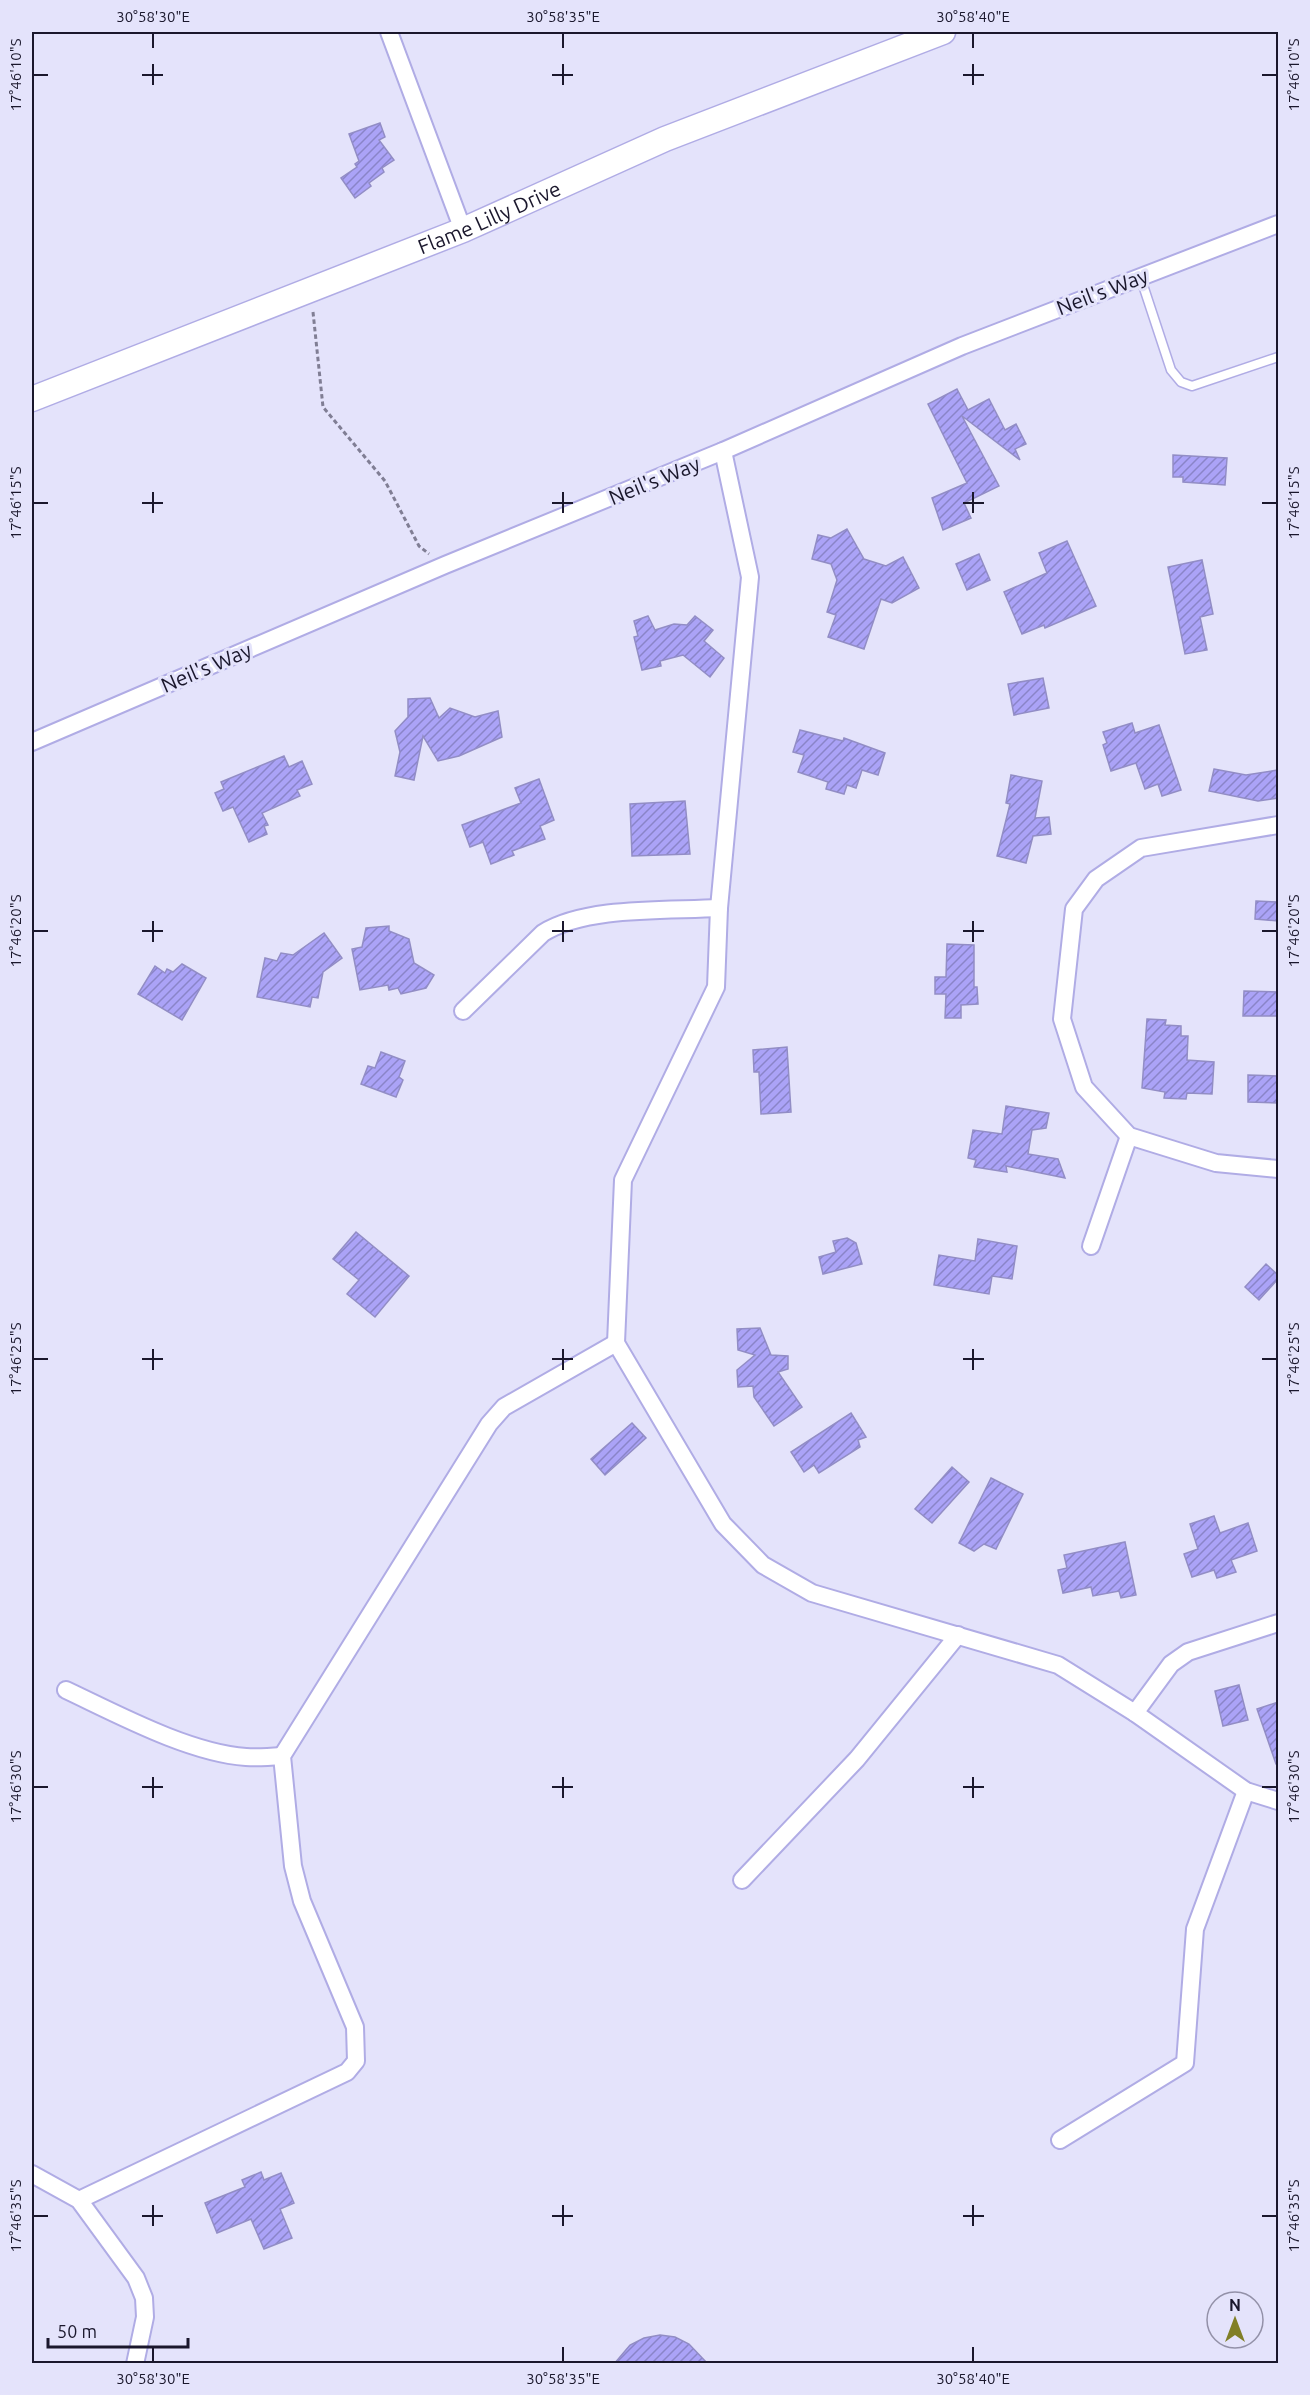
<svg xmlns="http://www.w3.org/2000/svg" width="1310" height="2395" viewBox="0 0 1310 2395" font-family="Ubuntu,sans-serif">
	<defs>
		<pattern id="building-hatch" width="6" height="6" patternUnits="userSpaceOnUse" patternTransform="scale(1.5)"><rect width="6" height="6" fill="#aba3f7"/><path d="M-1 1l2-2M0 6l6-6M5 7l2-2" fill="none" stroke="#8a84c8"/></pattern>
	</defs>
	<rect width="100%" height="100%" fill="#e4e3fb"/>
	<g fill="url(#building-hatch)" stroke="#928dc5" stroke-width="1.5">
		<path d="M380 123 385 137 379 140 394 160 382 168 384 172 369 183 371 186 355 198 341 178 357 167 355 164 359 161 349 134Z"/>
		<path d="M957 389 968 410 989 399 1005 430 1016 424 1026 444 1015 449 1020 460 962 416 999 486 964 503 971 518 943 530 932 498 967 483 928 404Z"/>
		<path d="M1173 455 1227 458 1225 485 1183 482V477H1173Z"/>
		<path d="M847 529 864 559 886 566 903 557 919 588 892 603 881 599 864 649 828 637 836 615 827 612 837 580 831 564 812 559 818 535 831 538Z"/>
		<path d="M1067 541 1096 606 1045 628 1044 625 1022 634 1004 592 1047 573 1039 553Z"/>
		<path d="M979 554 990 580 967 590 956 564Z"/>
		<path d="M1202 560 1213 614 1200 617 1207 650 1185 654 1168 567Z"/>
		<path d="M648 616 655 630 674 624 687 625 695 616 713 630 704 641 724 658 710 677 683 655 660 661 661 666 642 670 634 637 638 636 634 621Z"/>
		<path d="M1043 678 1049 708 1014 715 1008 684Z"/>
		<path d="M430 698 439 718 450 708 475 717 498 711 502 737 459 756 438 761 423 736 414 780 395 776 400 752 395 731 408 717V699Z"/>
		<path d="M1132 723 1135 733 1159 725 1181 790 1162 796 1158 784 1145 789 1136 763 1111 771 1103 745 1107 743 1103 732Z"/>
		<path d="M800 730 843 741 844 738 885 753 878 775 862 770 856 788 847 785 844 794 826 789 828 782 798 772 804 755 793 752Z"/>
		<path d="M284 756 289 767 302 761 312 784 297 790 300 796 262 813 268 825 264 826 267 834 249 842 233 807 223 811 215 793 224 789 221 782Z"/>
		<path d="M1214 769 1246 775 1278 770V798L1258 801 1209 791Z"/>
		<path d="M1011 775 1042 781 1035 818 1049 817 1051 834 1033 836 1026 863 997 856 1010 804 1006 803Z"/>
		<path d="M539 779 554 820 540 826 545 839 512 851 514 855 491 864 483 842 470 847 462 825 521 803 515 788Z"/>
		<path d="M685 801 690 854 632 856 630 804Z"/>
		<path d="M1256 901 1278 902V921L1255 919Z"/>
		<path d="M389 926V931L409 939 414 963 434 975 426 988 401 994 398 988 389 990 388 985 360 990 352 949 362 947 366 928Z"/>
		<path d="M324 933 342 958 323 972 318 998 312 997 310 1007 257 997 265 958 277 961 281 953 293 955Z"/>
		<path d="M947 944 974 945V987H977L978 1004 961 1005V1018H945L946 994H935V977H946Z"/>
		<path d="M182 964 206 978 182 1020 138 994 155 966 165 973 167 969 173 972Z"/>
		<path d="M1244 991 1278 992 1277 1016H1243Z"/>
		<path d="M1147 1019 1166 1020 1165 1025 1181 1026V1036H1188L1187 1060 1214 1062 1212 1094 1187 1093 1186 1099 1164 1098 1165 1092 1142 1088Z"/>
		<path d="M787 1047 791 1112 761 1114 759 1072H754L753 1050Z"/>
		<path d="M381 1052 405 1061 399 1077 403 1080 396 1097 361 1084 368 1066 375 1068Z"/>
		<path d="M1248 1075 1278 1076V1103L1248 1102Z"/>
		<path d="M1006 1106 1049 1113 1046 1128 1032 1130 1028 1154 1058 1159 1065 1178 1006 1166 1007 1172 974 1167 976 1160 968 1158 973 1130 1002 1134Z"/>
		<path d="M356 1232 409 1276 375 1317 347 1294 359 1280 333 1259Z"/>
		<path d="M847 1238 856 1243 862 1264 823 1274 819 1257 836 1252 833 1241Z"/>
		<path d="M978 1239 1017 1246 1012 1279 992 1276 989 1294 934 1285 939 1255 975 1261Z"/>
		<path d="M1266 1264 1278 1275V1279L1259 1300 1245 1287Z"/>
		<path d="M760 1328 771 1355 788 1356V1369L778 1372 802 1407 774 1426 754 1397 753 1386 738 1387 737 1370 755 1355 738 1350 737 1329Z"/>
		<path d="M851 1413 866 1437 858 1440 860 1447 819 1473 814 1465 804 1472 791 1452Z"/>
		<path d="M632 1423 646 1438 605 1475 591 1459Z"/>
		<path d="M952 1467 969 1482 932 1523 915 1509Z"/>
		<path d="M991 1478 1023 1494 996 1549 984 1544 974 1551 959 1543Z"/>
		<path d="M1214 1516 1220 1533 1248 1523 1257 1551 1231 1560 1236 1572 1217 1578 1214 1570 1192 1577 1184 1554 1198 1549 1190 1524Z"/>
		<path d="M1125 1542 1136 1595 1121 1598 1119 1591 1093 1596 1091 1587 1063 1593 1058 1570 1067 1568 1064 1555Z"/>
		<path d="M1239 1685 1248 1720 1223 1726 1215 1691Z"/>
		<path d="M1278 1702V1764H1276L1257 1709Z"/>
		<path d="M261 2172 264 2180 281 2173 294 2203 280 2209 292 2238 264 2249 251 2219 217 2233 205 2203 245 2187 242 2180Z"/>
		<path d="M660 2335 675 2337 689 2344 708 2364H614L630 2345 644 2338Z"/>
	</g>
	<g fill="none" stroke-linecap="round" stroke-linejoin="round">
		<g stroke="#b0ace5" stroke-width="11">
			<path id="lane" d="M1140 276 1171 370 1181 382 1192 386 1278 357"/>
		</g>
		<g stroke="#b0ace5" stroke-width="20">
			<g id="street">
				<path d="M389 32 463 230"/>
				<path d="M723 451 750 577 719 908 716 987 623 1180 616 1343 723 1524 763 1565 812 1593 1058 1665 1135 1713 1246 1791 1278 1801"/>
				<path d="M32 742 445 565 723 451 962 346 1278 224"/>
				<path d="M1278 825 1141 848 1096 879 1074 909 1062 1019 1084 1087 1129 1136 1216 1163 1278 1169"/>
				<path d="M463 1011 543 933C586 906 667 911 719 908"/>
				<path d="M1091 1246 1129 1136"/>
				<path d="M66 1690C117 1714 189 1753 246 1757 258 1758 270 1757 282 1756"/>
				<path d="M1135 1713 1171 1664 1188 1652 1278 1623"/>
				<path d="M742 1880 857 1759 958 1635"/>
				<path d="M1060 2140 1185 2063 1195 1929 1246 1791"/>
				<path d="M32 2174 79 2200 136 2278 144 2298 145 2317 135 2364"/>
				<path d="M79 2200 347 2072 356 2061 355 2027 302 1901 293 1866 282 1756 489 1424 504 1407 616 1343"/>
			</g>
		</g>
		<g stroke="#b0ace5" stroke-width="27">
			<g id="secondary">
				<path id="s1" d="M32 399 463 230 665 139 943 32"/>
			</g>
		</g>
		<path stroke="#807e94" stroke-width="3" stroke-dasharray="4.5 3" stroke-linecap="butt" d="M313 312 323 407 385 481 419 546 429 554"/>
		<use href="#lane" stroke="#fff" stroke-width="8"/>
		<use href="#street" stroke="#fff" stroke-width="16"/>
		<use href="#secondary" stroke="#fff" stroke-width="24"/>
	</g>
	<path fill="none" stroke="#1a172c" stroke-width="2" d="M153 33V48M563 33V48M973 33V48M153 64V85M563 64V85M973 64V85M33 75H48M142 75H163M552 75H573M963 75H984M1262 75H1277M153 492V513M563 492V513M973 492V513M33 503H48M142 503H163M552 503H573M963 503H984M1262 503H1277M153 921V942M563 921V942M973 921V942M33 931H48M142 931H163M552 931H573M963 931H984M1262 931H1277M153 1349V1370M563 1349V1370M973 1349V1370M33 1359H48M142 1359H163M552 1359H573M963 1359H984M1262 1359H1277M153 1777V1798M563 1777V1798M973 1777V1798M33 1787H48M142 1787H163M552 1787H573M963 1787H984M1262 1787H1277M153 2205V2226M563 2205V2226M973 2205V2226M33 2216H48M142 2216H163M552 2216H573M963 2216H984M1262 2216H1277M153 2347V2362M563 2347V2362M973 2347V2362"/>
	<g text-anchor="middle" dominant-baseline="central" stroke-width="6" stroke-linejoin="round" paint-order="stroke">
		<g font-size="21" fill="#1a172c" stroke="#e4e3fb">
			<text stroke="none"><textPath href="#s1" startOffset="492">Flame Lilly Drive</textPath></text>
			<text transform="translate(1102 291) rotate(-21)">Neil's Way</text>
			<text transform="translate(654 480) rotate(-22)">Neil's Way</text>
			<text transform="translate(206 667) rotate(-23)">Neil's Way</text>
		</g>
	</g>
	<rect width="1310" height="2395" fill="none" stroke="#e4e3fb" stroke-width="66"/>
	<g transform="translate(1235 2320)"><circle r="28" fill="#e4e3fb" stroke="#9391a8" stroke-width="1.5"/>
	<path d="M0-4.5L10 22L0 15L-10 22Z" fill="#817f27"/>
	<text y="-9" font-size="16" font-weight="bold" text-anchor="middle" fill="#1a172c">N</text>
	</g>
	<path d="M48 2338v9h140v-9" fill="none" stroke="#1a172c" stroke-width="3"/>
	<text x="57" y="2338" font-size="18" fill="#1a172c" stroke="#e4e3fb" stroke-width="4.5" paint-order="stroke">50 m</text>
	<rect x="33" y="33" width="1244" height="2329" fill="none" stroke="#1a172c" stroke-width="2"/>
	<g font-size="15" text-anchor="middle" fill="#1a172c">
		<text x="153" y="22">30°58'30"E</text>
		<text x="563" y="22">30°58'35"E</text>
		<text x="973" y="22">30°58'40"E</text>
		<text transform="translate(16 75) rotate(-90)" y="5">17°46'10"S</text>
		<text transform="translate(1294 75) rotate(-90)" y="5">17°46'10"S</text>
		<text transform="translate(16 503) rotate(-90)" y="5">17°46'15"S</text>
		<text transform="translate(1294 503) rotate(-90)" y="5">17°46'15"S</text>
		<text transform="translate(16 931) rotate(-90)" y="5">17°46'20"S</text>
		<text transform="translate(1294 931) rotate(-90)" y="5">17°46'20"S</text>
		<text transform="translate(16 1359) rotate(-90)" y="5">17°46'25"S</text>
		<text transform="translate(1294 1359) rotate(-90)" y="5">17°46'25"S</text>
		<text transform="translate(16 1787) rotate(-90)" y="5">17°46'30"S</text>
		<text transform="translate(1294 1787) rotate(-90)" y="5">17°46'30"S</text>
		<text transform="translate(16 2216) rotate(-90)" y="5">17°46'35"S</text>
		<text transform="translate(1294 2216) rotate(-90)" y="5">17°46'35"S</text>
		<text x="153" y="2384">30°58'30"E</text>
		<text x="563" y="2384">30°58'35"E</text>
		<text x="973" y="2384">30°58'40"E</text>
	</g>
</svg>
